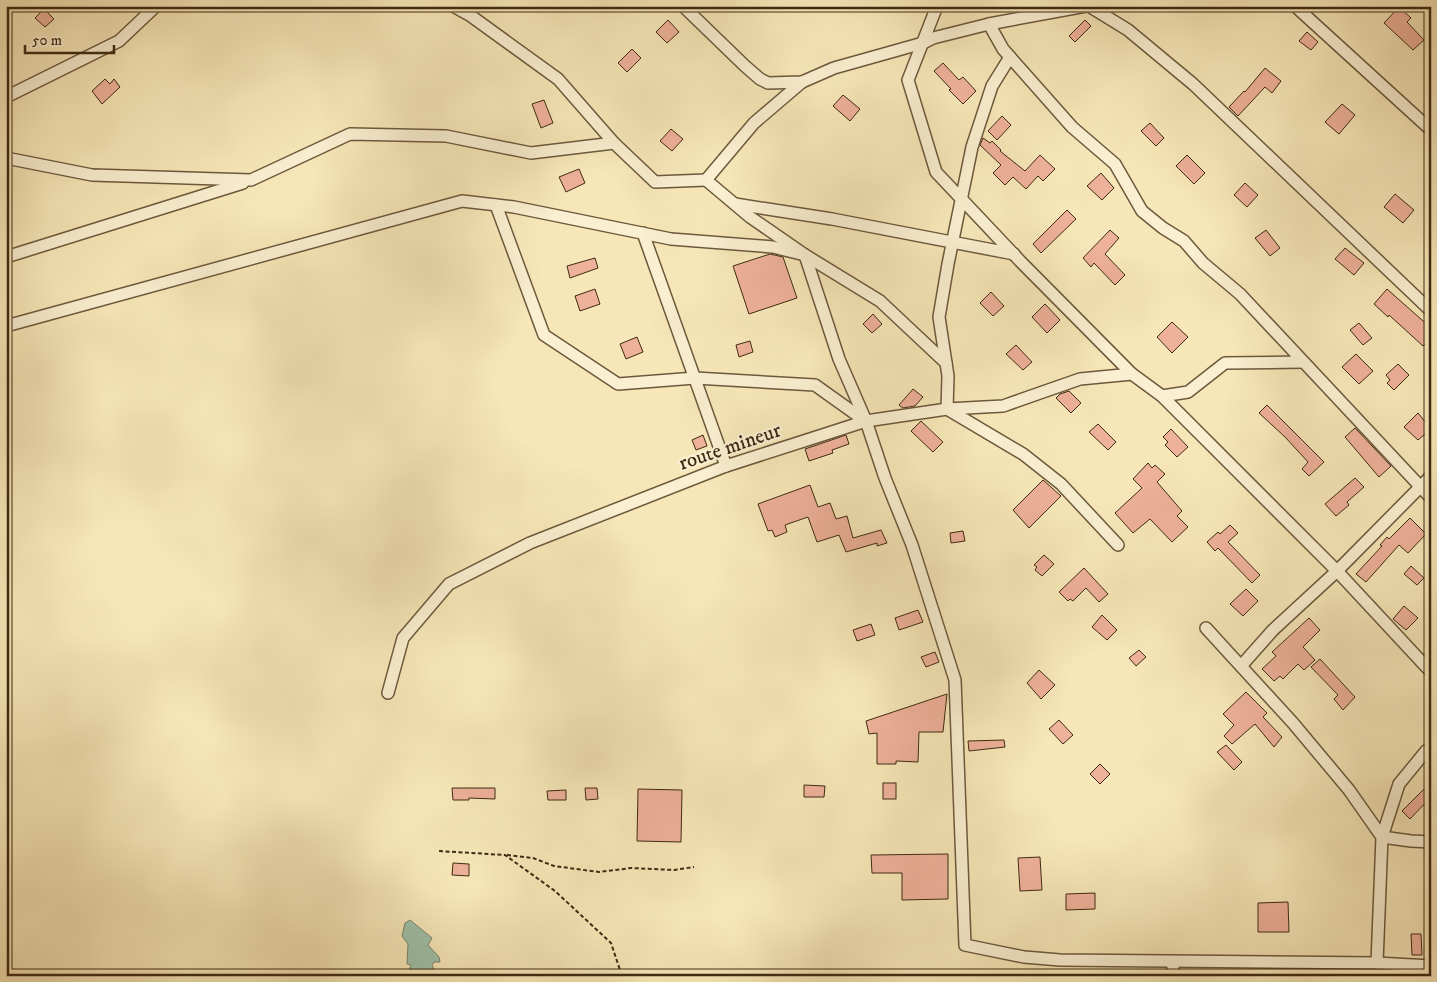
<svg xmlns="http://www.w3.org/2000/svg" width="1437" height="982" viewBox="0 0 1437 982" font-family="'IM FELL DW Pica',serif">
	<rect width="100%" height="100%" fill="#f7e7b8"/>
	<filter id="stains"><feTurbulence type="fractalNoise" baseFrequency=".004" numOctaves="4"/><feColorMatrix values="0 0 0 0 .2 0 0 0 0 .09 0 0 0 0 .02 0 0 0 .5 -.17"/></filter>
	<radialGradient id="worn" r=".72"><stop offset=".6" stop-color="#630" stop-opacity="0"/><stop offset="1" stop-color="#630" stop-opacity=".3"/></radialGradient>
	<path fill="#9ec1aa" stroke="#78856e" d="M410 920 432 938 428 945 439 957 440 962H434L432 965 437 976H414L410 972V967L411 965 407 964 408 944 402 936 405 923Z"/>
	<g fill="#eeb199" stroke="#3e2a13">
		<path d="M1399 7 1411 18 1407 22 1424 40 1413 50 1384 23Z"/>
		<path d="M44 9 54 19 45 27 35 18Z"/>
		<path d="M668 20 679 32 667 43 656 32Z"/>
		<path d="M1085 20 1091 26 1075 42 1069 36Z"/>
		<path d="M1307 32 1318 42 1311 50 1299 41Z"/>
		<path d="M632 49 641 58 627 72 618 63Z"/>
		<path d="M943 63 959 80 963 77 976 91 963 104 949 90 951 89 934 71Z"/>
		<path d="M1265 68 1281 81 1272 93 1265 87 1238 116 1229 107 1244 91 1245 92Z"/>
		<path d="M105 79 110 84 114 79 120 87 102 104 92 91Z"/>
		<path d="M843 95 860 109 850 121 833 106Z"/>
		<path d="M544 100 553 123 541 128 532 104Z"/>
		<path d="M1342 104 1355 115 1339 134 1325 122Z"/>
		<path d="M1002 116 1011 125 997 140 988 131Z"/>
		<path d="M1150 123 1164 138 1156 146 1141 131Z"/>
		<path d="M671 129 683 139 672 151 660 141Z"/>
		<path d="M983 138 990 143 992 141 1001 150 1000 151 1025 171 1040 155 1055 169 1043 181 1038 176 1026 189 1013 177 1005 185 993 173 1001 165 980 145Z"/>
		<path d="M1187 155 1205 173 1194 184 1176 166Z"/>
		<path d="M579 169 585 183 566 192 559 177Z"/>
		<path d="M1101 173 1114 188 1102 200 1087 186Z"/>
		<path d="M1245 183 1258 195 1247 207 1234 195Z"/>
		<path d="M1395 194 1414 210 1403 223 1384 207Z"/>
		<path d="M1067 210 1076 219 1041 253 1033 244Z"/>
		<path d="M1110 230 1119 238 1105 254 1125 275 1115 285 1094 263 1091 267 1083 258Z"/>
		<path d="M1266 230 1280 248 1270 256 1255 238Z"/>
		<path d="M1345 248 1364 263 1354 275 1335 259Z"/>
		<path d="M770 254 783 257 797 298 749 314 733 266Z"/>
		<path d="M595 258 598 268 570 278 567 266Z"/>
		<path d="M595 289 600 304 580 311 575 296Z"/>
		<path d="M1387 289 1431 328V338L1423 346 1389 315 1388 317 1374 304Z"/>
		<path d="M991 292 1004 306 993 316 980 303Z"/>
		<path d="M1045 304 1060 320 1047 333 1032 317Z"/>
		<path d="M873 314 882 324 872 333 863 324Z"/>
		<path d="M1172 322 1188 337 1172 353 1157 337Z"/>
		<path d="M1359 323 1372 338 1363 345 1350 330Z"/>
		<path d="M637 337 643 352 626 359 620 344Z"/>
		<path d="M750 341 753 352 739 357 736 345Z"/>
		<path d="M1016 345 1032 362 1023 370 1006 354Z"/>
		<path d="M1356 354 1373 371 1359 384 1342 367Z"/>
		<path d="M1398 364 1409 375 1394 390 1387 383 1390 380 1386 375Z"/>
		<path d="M913 389 923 397 915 406 903 408 899 405Z"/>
		<path d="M1069 391 1081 403 1071 413 1056 398 1060 394Z"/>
		<path d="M1267 405 1324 462 1309 476 1302 469 1308 462 1285 437 1259 413Z"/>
		<path d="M1418 413 1431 429 1418 440 1404 427Z"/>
		<path d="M921 421 943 442 933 452 911 431Z"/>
		<path d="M1098 424 1116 442 1108 450 1089 432Z"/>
		<path d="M1355 428 1391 466 1379 477 1345 437Z"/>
		<path d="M1171 429 1188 447 1177 457 1165 445 1168 442 1163 437Z"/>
		<path d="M703 435 707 446 696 450 692 440Z"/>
		<path d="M846 435 849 444 832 450 833 453 809 461 805 449Z"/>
		<path d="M1148 463 1152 468 1155 465 1165 474 1157 482 1182 511 1177 516 1188 527 1172 542 1150 519 1133 533 1115 513 1142 488 1133 479Z"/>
		<path d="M1355 478 1364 487 1347 502 1349 505 1336 516 1325 504Z"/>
		<path d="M1043 480 1061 496 1029 528 1013 510Z"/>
		<path d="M810 485 818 507 830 503 836 519 847 516 853 538 881 530 887 543 877 546V543L846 552 839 535 817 542 808 517 785 525 787 532 775 537 772 530 768 531 758 504Z"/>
		<path d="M1410 518 1426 534 1408 553 1399 545 1366 582 1356 574 1382 546 1380 545 1387 537 1389 539Z"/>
		<path d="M1230 525 1238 533 1228 542 1260 575 1252 583 1218 548 1215 551 1207 542 1218 532 1220 534Z"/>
		<path d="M963 531 965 541 951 543 950 533Z"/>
		<path d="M1044 555 1054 564 1042 576 1035 570 1037 567 1034 565Z"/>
		<path d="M1411 566 1424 578 1417 585 1404 574Z"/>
		<path d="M1084 568 1108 594 1099 602 1086 588 1073 601 1070 599 1068 601 1059 592Z"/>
		<path d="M1246 589 1258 601 1243 616 1230 604Z"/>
		<path d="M1404 606 1418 618 1406 630 1393 619Z"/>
		<path d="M918 610 923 622 899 630 895 618Z"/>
		<path d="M1102 615 1117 630 1107 640 1092 627Z"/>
		<path d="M1309 618 1320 630 1303 647 1315 660 1304 670 1298 664 1283 679 1280 676 1274 681 1262 669 1276 656 1272 652Z"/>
		<path d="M871 624 875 635 857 641 853 630Z"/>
		<path d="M1139 650 1146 657 1136 666 1129 658Z"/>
		<path d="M935 652 939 662 926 667 921 657Z"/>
		<path d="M1320 659 1355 697 1343 710 1334 699 1338 695 1311 667Z"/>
		<path d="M1039 670 1055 685 1041 699 1027 683Z"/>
		<path d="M1246 692 1267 713 1263 717 1282 737 1274 747 1255 724 1232 744 1224 736 1234 725 1223 714Z"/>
		<path d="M947 694 943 732H919L918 762 896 761V764H877V733L869 734 866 721Z"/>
		<path d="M1059 720 1073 735 1063 744 1049 729Z"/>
		<path d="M1004 740 1005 747 969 751 968 741Z"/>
		<path d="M1226 745 1242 762 1234 770 1217 752Z"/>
		<path d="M1100 764 1110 774 1100 784 1090 774Z"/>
		<path d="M1431 782V797L1410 819 1402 811Z"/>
		<rect x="883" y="783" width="13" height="16"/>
		<path d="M804 785 825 786 824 797H804Z"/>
		<path d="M452 788H495V799L469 798V800H453Z"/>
		<path d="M585 788H597L598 799 586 800Z"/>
		<path d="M638 789 682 790 681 842 637 841Z"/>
		<path d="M566 790V800H548L547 791Z"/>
		<path d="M948 854V899L902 900V873H872L871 855Z"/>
		<path d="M1040 857 1042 890 1020 891 1018 858Z"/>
		<path d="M453 863 469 864V876L452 875Z"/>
		<path d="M1095 893V909L1066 910V894Z"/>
		<path d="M1288 902 1289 932H1258V903Z"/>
		<path d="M1411 934H1421L1422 955H1412Z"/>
	</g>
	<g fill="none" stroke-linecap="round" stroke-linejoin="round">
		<g stroke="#6c593c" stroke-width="14">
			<g id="street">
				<path d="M453 6 471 16 558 79 614 143 655 182 706 180"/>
				<path d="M683 6 745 66 760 79 768 83 802 82 834 68 923 43 933 38 989 24 1086 6"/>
				<path d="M937 6 908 80 936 172 1020 261 1132 374"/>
				<path d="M1089 6 1128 30 1193 84 1431 311"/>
				<path d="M1295 6 1431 130"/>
				<path d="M989 24 1003 49 1072 127 1115 164 1142 211 1163 228 1184 241 1203 263 1240 294 1431 498"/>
				<path d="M1010 57 992 86 972 147 948 264 939 317 948 376 947 409 1003 406 1080 379 1132 374 1162 396 1337 571 1431 476"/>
				<path d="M802 82 754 123 706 180 750 217 805 255 839 359 866 421 885 478 912 545 955 680 965 945 1024 957 1060 960 1377 963 1431 966"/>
				<path d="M6 97 119 41 156 6"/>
				<path d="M6 158 92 175 251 180 350 134 446 136 531 153 614 143"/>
				<path d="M735 204 832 219 1014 254"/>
				<path d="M496 205 544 335 618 384 695 378 815 385 864 420"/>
				<path d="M643 233 726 466"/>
				<path d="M6 257 243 183"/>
				<path d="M6 326 462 201 514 207 671 239 773 247 805 255 880 301 946 363"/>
				<path d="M1162 396 1188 392 1225 363 1303 362"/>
				<path d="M1206 628 1293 723 1349 790 1382 837 1411 841 1431 842"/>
				<path d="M1241 666 1273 630 1337 571 1431 672"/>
				<path d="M388 693 403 638 449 584 530 543 726 466 866 421 947 409 1023 454 1061 484 1118 545"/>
				<path d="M1377 963 1382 837 1399 784 1426 751 1431 748"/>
				<path d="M1173 976V963"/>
			</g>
		</g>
		<g stroke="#3e2a13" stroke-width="2" stroke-dasharray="4 2.5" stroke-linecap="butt">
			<path d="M439 851 505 855 555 891 611 943 622 976"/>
			<path d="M507 855 533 858 554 866 599 872 631 868 674 870 694 867"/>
		</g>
		<use href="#street" stroke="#faefd1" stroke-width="11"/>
	</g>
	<g text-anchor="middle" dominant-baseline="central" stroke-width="4.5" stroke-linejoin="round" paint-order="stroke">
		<g font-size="21" fill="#3e2a13" stroke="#faefd1">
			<text transform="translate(730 447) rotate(-19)">route mineur</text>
		</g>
	</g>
	<rect width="1437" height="982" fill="none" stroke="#f7e7b8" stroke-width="25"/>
	<rect x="8" y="8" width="1422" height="967" fill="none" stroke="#3e2a13" stroke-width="2.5"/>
	<rect x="12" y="12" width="1412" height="957" fill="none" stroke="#3e2a13"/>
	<path d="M25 45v8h89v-8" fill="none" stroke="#3e2a13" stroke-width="2.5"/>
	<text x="32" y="45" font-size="15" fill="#3e2a13" stroke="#faefd1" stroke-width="4" paint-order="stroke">50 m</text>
	<rect width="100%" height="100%" filter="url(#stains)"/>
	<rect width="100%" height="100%" fill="url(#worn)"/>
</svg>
